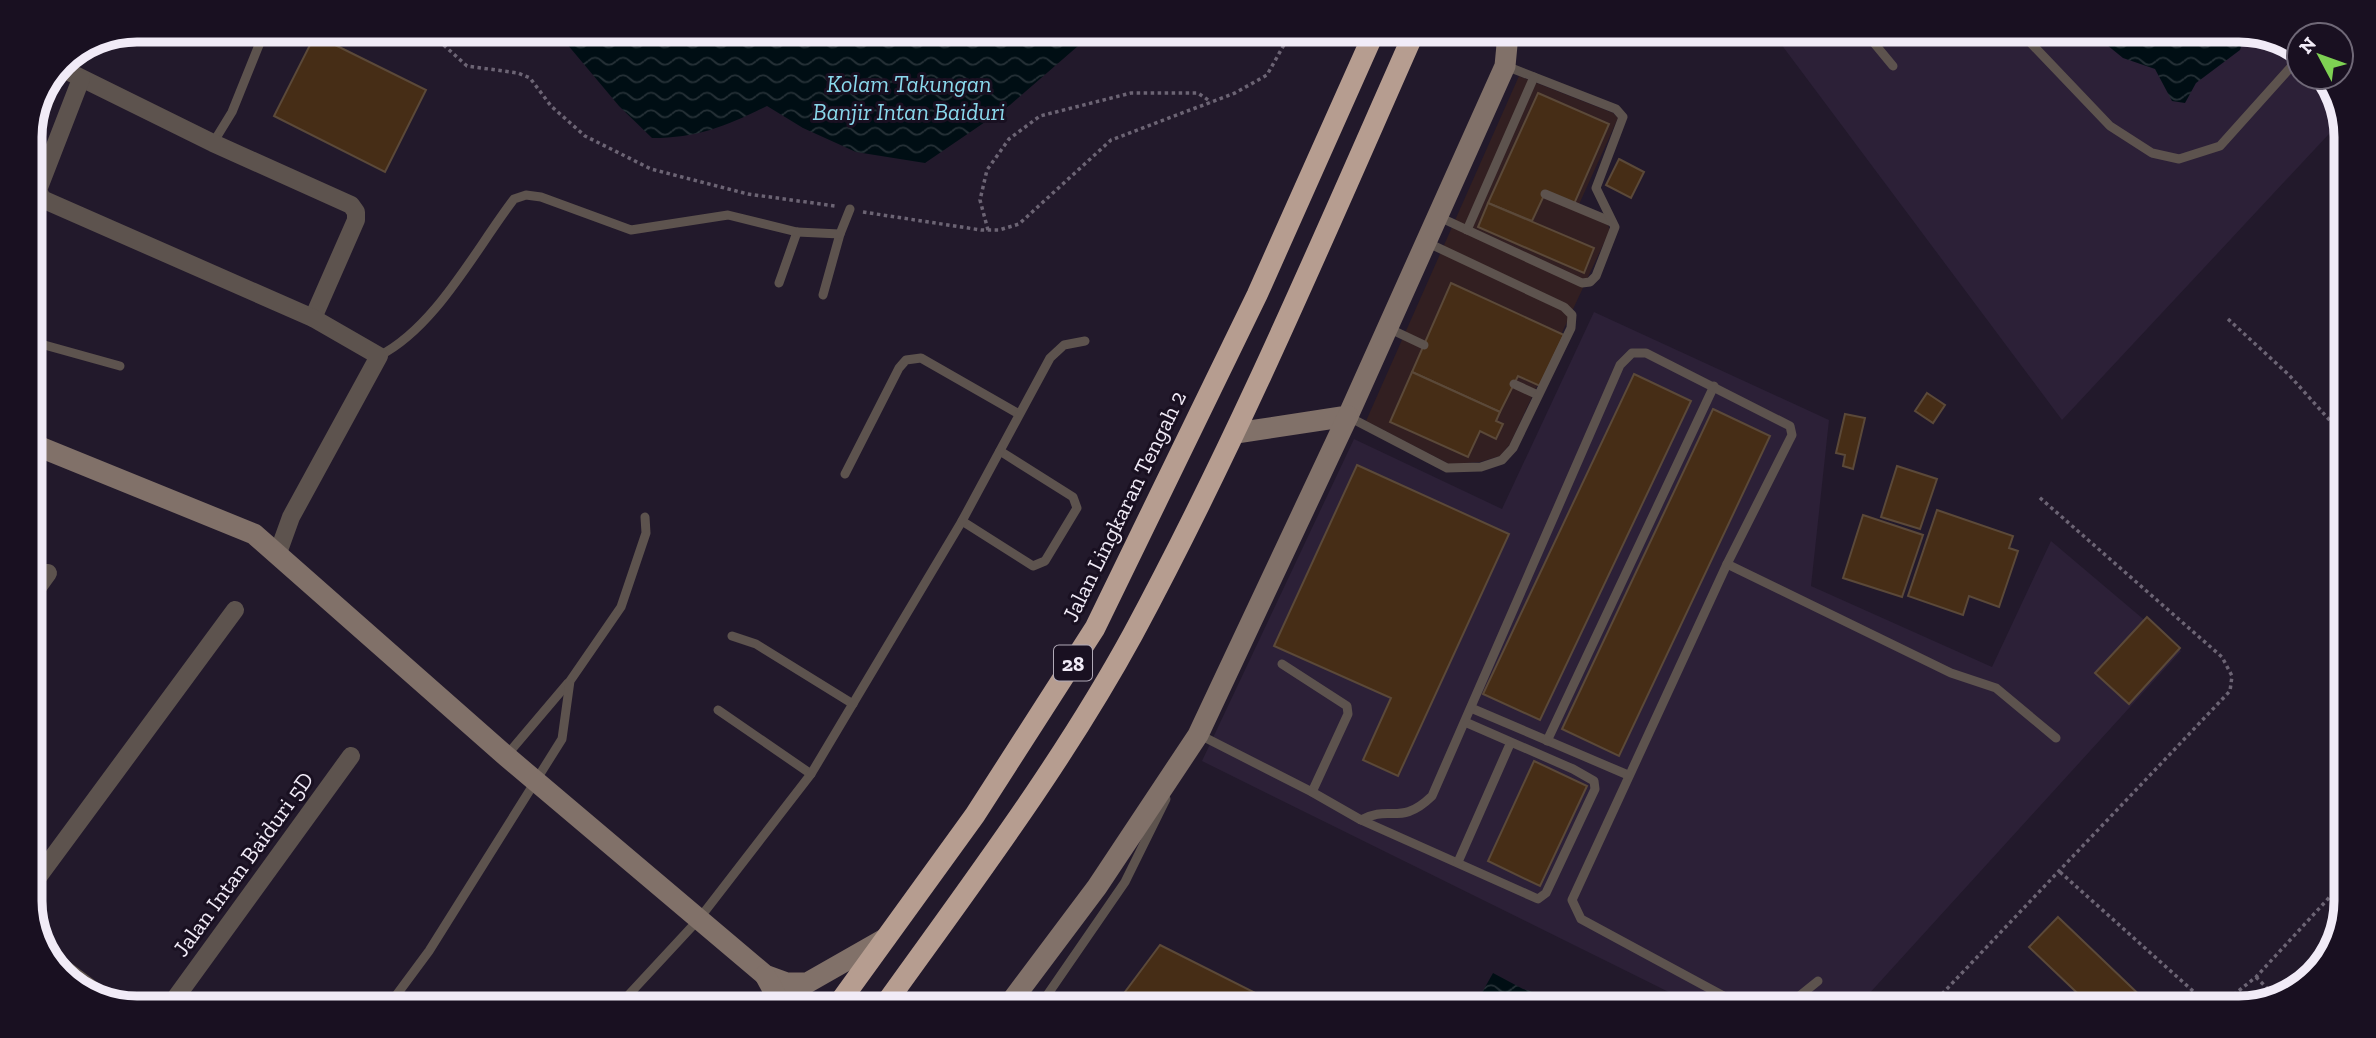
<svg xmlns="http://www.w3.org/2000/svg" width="2376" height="1038" viewBox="0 0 2376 1038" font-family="'Zilla Slab',serif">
	<defs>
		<pattern id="water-waves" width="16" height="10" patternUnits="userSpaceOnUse" patternTransform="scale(1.75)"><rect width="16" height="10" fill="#000e14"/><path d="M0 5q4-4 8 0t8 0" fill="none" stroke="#263137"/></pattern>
	</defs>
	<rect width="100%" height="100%" fill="#22192b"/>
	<path fill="#321f21" d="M1519 76 1613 113 1618 118 1576 211 1608 225 1610 230 1510 444 1500 456 1480 462 1449 464 1366 421Z"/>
	<g fill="#2c2037">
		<path d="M1775 36 2280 38 2299 54V77H2328L2342 120 2062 420Z"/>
		<path d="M1594 312 1829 420 1811 586 1992 667 2051 541 2181 651 1857 1007 1697 1006 1202 761 1354 439 1502 509Z"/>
	</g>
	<g fill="url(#water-waves)">
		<path d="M556 31 1093 33 1010 105 925 163 856 152 803 128 767 106C726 126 698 138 652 138L619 106Z"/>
		<path d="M2106 37 2244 38 2240 50 2196 83 2185 103 2172 101 2155 69 2123 58 2107 45Z"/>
		<path d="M1493 973 1523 989 1583 1006 1475 1005Z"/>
	</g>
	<g fill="#462d16" stroke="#5b4939" stroke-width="2">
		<path d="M315 35 426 90 385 172 274 116Z"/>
		<path d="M1538 93 1609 124 1574 204 1546 191 1532 221 1488 203Z"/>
		<path d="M1619 159 1644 172 1631 198 1606 185Z"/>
		<path d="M1488 203 1594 248 1584 273 1478 227Z"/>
		<path d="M1451 283 1564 335 1540 386 1518 376 1500 412 1412 372Z"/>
		<path d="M1412 372 1500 412 1496 421 1503 424 1496 439 1480 431 1468 457 1390 422Z"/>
		<path d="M1634 374 1691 401 1540 720 1483 694Z"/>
		<path d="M1927 393 1945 405 1933 423 1915 411Z"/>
		<path d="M1713 409 1770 436 1619 756 1562 729Z"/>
		<path d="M1845 414 1865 418 1853 469 1843 466 1845 455 1836 453Z"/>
		<path d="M1357 465 1509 534 1398 776 1363 760 1391 698 1274 646Z"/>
		<path d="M1897 466 1937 479 1920 529 1881 517Z"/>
		<path d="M1937 510 2013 536 2009 548 2018 551 1999 607 1969 596 1963 615 1908 596Z"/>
		<path d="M1863 515 1923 535 1902 597 1843 578Z"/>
		<path d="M2147 617 2180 648 2129 704 2095 673Z"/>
		<path d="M1534 761 1587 786 1540 886 1488 861Z"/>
		<path d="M2058 917 2150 1005 2147 1008H2093L2029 947Z"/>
		<path d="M1160 945 1277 1004H1116Z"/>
	</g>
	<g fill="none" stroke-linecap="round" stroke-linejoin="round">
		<g stroke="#6c6474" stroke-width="3.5" stroke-dasharray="3.5 3.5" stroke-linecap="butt">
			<path d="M428 31 467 66 518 73 530 78 551 106 585 136 651 169 748 194 835 206"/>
			<path d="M863 212 981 230H999L1019 224 1111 140 1235 93 1267 75 1290 34"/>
			<path d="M988 230 980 200 987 170 1009 139 1040 116 1131 93H1198L1211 102"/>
			<path d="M2228 319 2289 375 2343 435"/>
			<path d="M2060 872 2212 1008"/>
			<path d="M2256 977 2276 997"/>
			<path d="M1942 994 2230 691 2232 676 2222 657 2039 497"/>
			<path d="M2217 1008 2256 977 2338 888"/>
		</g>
		<g stroke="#5d534e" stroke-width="9">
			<path d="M1869 37 1893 66"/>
			<path d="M2025 37 2110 126 2152 153 2179 159 2220 146 2299 58"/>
			<path d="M213 143 232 112 265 30"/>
			<path d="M1545 194 1612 222"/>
			<path d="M1437 216 1582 283 1590 282 1596 276 1615 227 1596 188 1623 117 1616 109 1506 66"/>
			<path d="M1467 230 1534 77"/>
			<path d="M779 283 797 232"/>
			<path d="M823 295 840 234"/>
			<path d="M1388 328 1424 345"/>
			<path d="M30 341 120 366"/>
			<path d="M379 356C436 327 475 250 514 199L526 195 541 197 631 230 728 215 797 232 840 234 850 209"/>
			<path d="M1514 384 1538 395"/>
			<path d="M1349 417 1447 468 1481 467 1502 460 1513 448 1571 328 1572 315 1564 307 1426 242"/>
			<path d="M845 474 899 368 906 360 921 358 1019 414"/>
			<path d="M962 521 1033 566 1045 561 1077 508 1073 497 1000 451"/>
			<path d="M1727 564 1572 900 1581 919 1742 1006"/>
			<path d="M732 636 756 644 853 704"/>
			<path d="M1282 664 1347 706 1348 714 1312 792"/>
			<path d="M1471 708 1628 775"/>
			<path d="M718 710 811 774"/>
			<path d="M1200 735 1312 792 1361 820 1538 899 1546 893 1595 789 1594 781 1573 769 1465 722"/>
			<path d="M1547 741 1714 386"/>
			<path d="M506 756 568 683"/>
			<path d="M1361 820C1390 804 1400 827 1432 796L1620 365 1632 353H1646L1790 426 1792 435 1727 564 1951 673 1996 688 2056 738"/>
			<path d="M1458 862 1510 744"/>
			<path d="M392 1001 429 951 562 739 570 681 621 607 646 533 645 517"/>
			<path d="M622 1002 699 919 811 774 962 521 1050 358 1064 345 1085 341"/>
			<path d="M1041 1004 1125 882 1166 799"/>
			<path d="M1787 1006 1818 981"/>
		</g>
		<g stroke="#5d534e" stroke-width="18">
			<path d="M59 67 213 143 351 205 356 212V220L313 318"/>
			<path d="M81 79 38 190 42 199 313 318 379 356 291 517 278 553"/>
			<path d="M30 598 48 573"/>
			<path d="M30 888 235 610"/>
			<path d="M47 956 106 1000"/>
			<path d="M174 1000 351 756"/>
		</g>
		<g stroke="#817169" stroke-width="21">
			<path d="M1236 433 1348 416 1505 66 1507 45 1503 35"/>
			<path d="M30 443 254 534 506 756 765 975 787 983H807L886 938"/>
			<path d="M765 975 780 1003"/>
			<path d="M1010 1003 1097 887 1198 735 1348 416"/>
		</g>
		<g stroke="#b69d90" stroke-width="21">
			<path d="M839 1003 975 815 1095 628 1257 295 1373 35"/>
			<path d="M886 1003C972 883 1062 764 1133 634 1238 439 1324 236 1413 35"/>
		</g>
	</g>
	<g text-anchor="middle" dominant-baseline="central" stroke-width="6" stroke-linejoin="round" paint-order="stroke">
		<rect fill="#191021" stroke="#b0a9b7" stroke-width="2" x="1054" y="645.5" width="38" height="35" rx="5"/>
		<g font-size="21" font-weight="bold" fill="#f1ebf7">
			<text x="1073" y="663">28</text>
		</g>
		<g font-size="23" fill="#f1ebf7" stroke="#191021">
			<text transform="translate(1124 506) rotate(-64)">Jalan Lingkaran Tengah 2</text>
			<text transform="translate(243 864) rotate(-54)">Jalan Intan Baiduri 5D</text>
		</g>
		<g font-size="24" font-style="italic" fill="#8ad8ec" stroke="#191021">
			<text x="909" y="83">Kolam Takungan<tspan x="909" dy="28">Banjir Intan Baiduri</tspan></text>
		</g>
	</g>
	<path d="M0 0H2376V1038H0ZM137 42H2239A95 95 0 0 1 2334 137V901A95 95 0 0 1 2239 996H137A95 95 0 0 1 42 901V137A95 95 0 0 1 137 42Z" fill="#191021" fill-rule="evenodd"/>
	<path fill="none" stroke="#f1ebf7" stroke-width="9" d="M137 42H2239A95 95 0 0 1 2334 137V901A95 95 0 0 1 2239 996H137A95 95 0 0 1 42 901V137A95 95 0 0 1 137 42Z"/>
	<g transform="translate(2320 56) rotate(311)"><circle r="33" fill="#191021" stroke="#6f6877" stroke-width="2"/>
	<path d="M0-5L12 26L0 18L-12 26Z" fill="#7ed153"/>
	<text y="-10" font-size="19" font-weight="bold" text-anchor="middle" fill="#f1ebf7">N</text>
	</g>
</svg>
